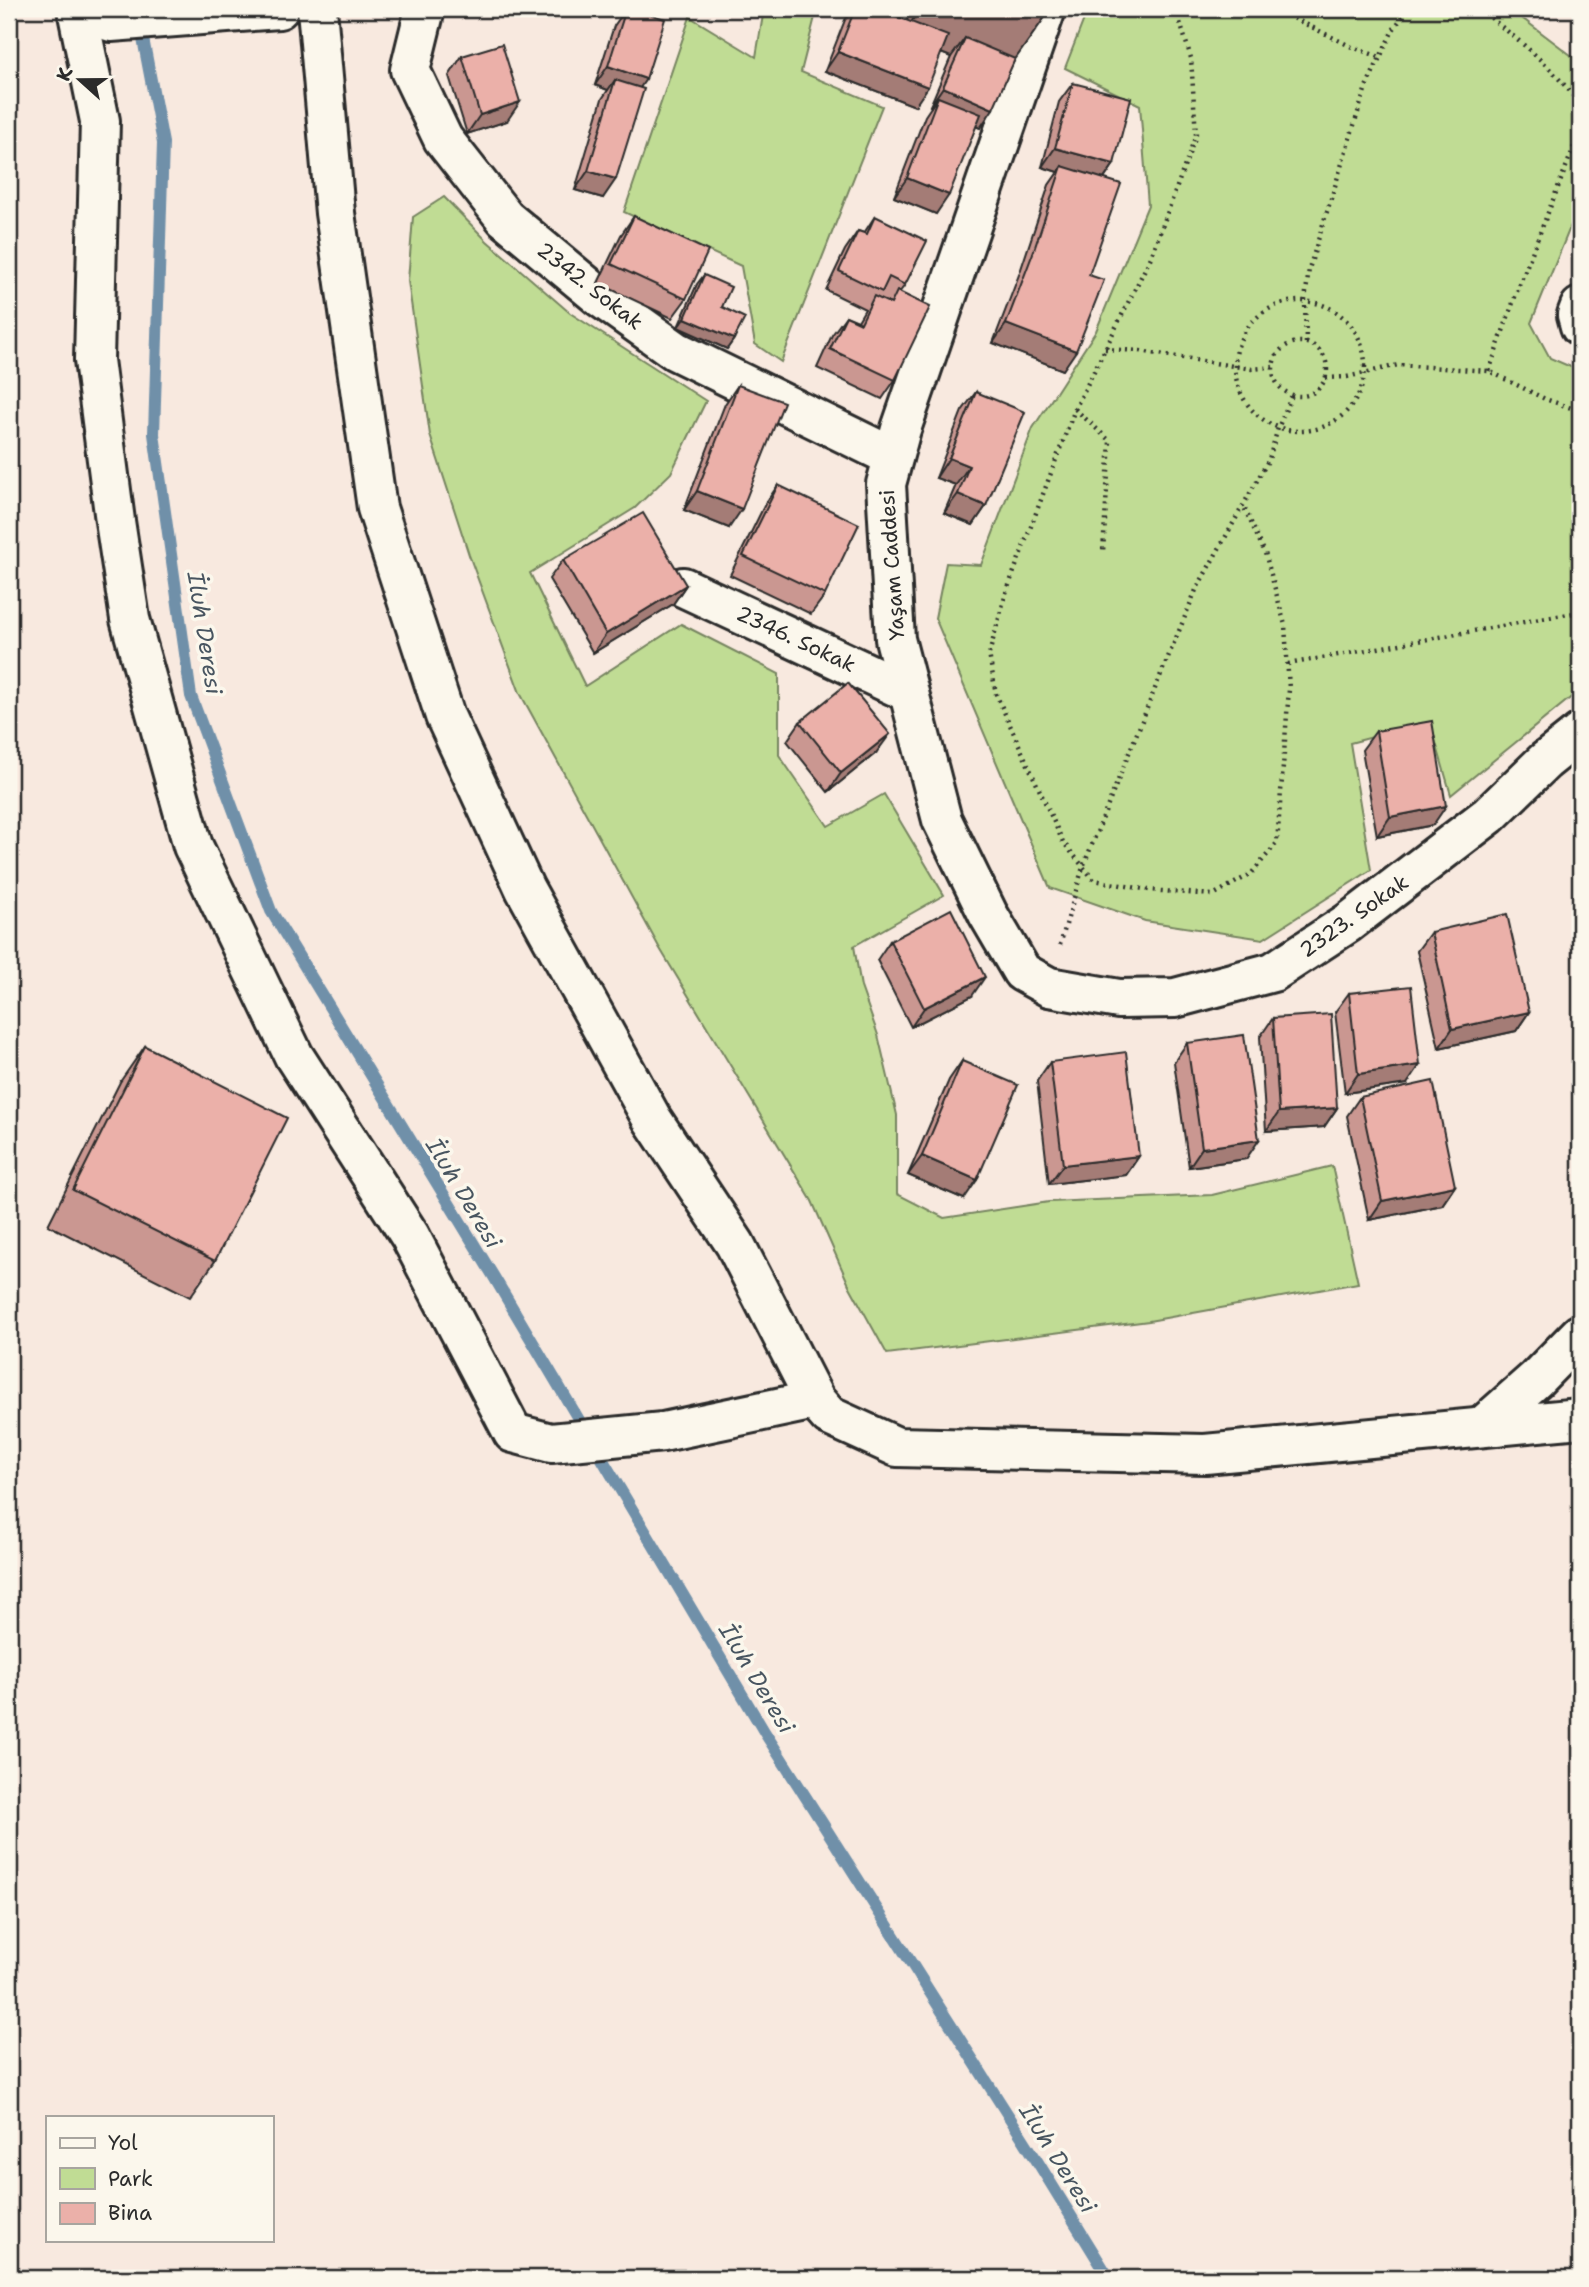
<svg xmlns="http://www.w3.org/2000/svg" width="1589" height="2287" viewBox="0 0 1589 2287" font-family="'Shantell Sans',sans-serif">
	<rect width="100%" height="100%" fill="#f8e9df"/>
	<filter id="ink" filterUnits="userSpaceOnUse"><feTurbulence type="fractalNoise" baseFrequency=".0143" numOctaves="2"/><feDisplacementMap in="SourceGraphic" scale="14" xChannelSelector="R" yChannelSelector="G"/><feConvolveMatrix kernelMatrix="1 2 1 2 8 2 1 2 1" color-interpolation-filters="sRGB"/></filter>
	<g filter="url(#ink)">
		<g fill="#c0dc94" stroke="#768460" stroke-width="2">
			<path d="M764 9H817L801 72 882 106 781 362 755 344 741 266 624 212 690 17 756 57Z"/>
			<path d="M1088 9H1510L1580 62V203L1531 323 1550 358 1580 371V690L1451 795 1430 722 1350 743 1371 870 1263 939 1145 921 1050 888 935 618 946 563 981 565 1033 428 1096 331 1148 205 1140 105 1065 68Z"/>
			<path d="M444 197 487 241 570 313 706 401 671 473 635 508 530 573 585 686 681 624 779 674V755L828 826 884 794 944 895 854 946 861 987 878 1035 897 1115V1194L944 1218 1049 1202 1212 1195 1332 1166 1358 1283 1149 1321 887 1354 849 1285 812 1201 659 947 520 693 469 555 430 435 408 281 413 217Z"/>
		</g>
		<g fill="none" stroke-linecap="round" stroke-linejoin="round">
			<path stroke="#7090a9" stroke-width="12" d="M140 23 163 143 154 434 191 696 271 911 494 1277 765 1733 1034 2156 1109 2278"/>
			<g stroke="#2b2b2b" stroke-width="44">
				<g id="minor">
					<path d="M77 9 100 121 94 360 115 521 130 619 193 846 294 1056 410 1236 513 1433 551 1443 663 1432 815 1400"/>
					<path d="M79 9 111 22 279 9"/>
					<path d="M317 9 335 213 377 508 445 716 525 889 652 1119 735 1244 815 1400 829 1416 897 1447 1205 1454 1580 1418"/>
					<path d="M425 9 410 70 443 139 505 218 600 297 676 351 893 457"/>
					<path d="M1046 9 901 429 886 484 895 639 942 820 988 914 1022 972 1049 987 1119 999 1175 998 1273 972 1348 923 1489 815 1545 761 1580 733"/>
					<path d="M1580 307 1577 315 1580 326"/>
					<path d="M683 587 908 692"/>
					<path d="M1483 1426 1536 1379 1580 1334"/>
				</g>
			</g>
			<g stroke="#2b2b2b" stroke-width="4.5" stroke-dasharray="2 5" stroke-linecap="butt">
				<path d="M1176 9 1191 58 1196 135 1151 257 1075 409 1006 593 989 654 996 694 1063 842 1094 880 1149 890 1213 895 1251 874 1277 843 1289 689 1285 625 1265 553 1243 505"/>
				<path d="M1275 9 1352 47 1380 57"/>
				<path d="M1480 9C1515 38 1555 67 1580 106"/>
				<circle cx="1300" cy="366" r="65"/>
				<circle cx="1300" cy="369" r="27"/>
				<path d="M1306 343 1305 300 1309 269 1366 87 1393 30 1408 9"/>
				<path d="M1105 349 1140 351 1252 369 1273 367"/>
				<path d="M1489 371 1520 283 1580 132"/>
				<path d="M1326 378 1347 377 1398 365 1489 371 1545 399 1580 411"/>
				<path d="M1075 409 1110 441 1103 552"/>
				<path d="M1288 664 1580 612"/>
				<path d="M1060 945 1083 867 1154 691 1196 590 1269 459 1278 428 1292 395"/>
			</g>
			<use href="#minor" stroke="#fbf7ec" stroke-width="38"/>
		</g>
		<g fill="#ca9791" stroke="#2b2b2b" stroke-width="2">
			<path d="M626 9H632L640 87 603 198 575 190 602 99 608 90 595 85 614 26Z"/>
			<path d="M853 9H877L907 20 912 9H1048L1045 17 1015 59 980 128 976 126 936 214 894 197 925 116 931 107 930 106 951 57 941 53 915 106 825 71 845 20Z"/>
			<path d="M462 56 507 121 467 134 449 76Z"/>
			<path d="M1073 83 1114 164 1104 179 1089 275 1063 370 993 343 1020 272 1049 185 1058 172 1042 167 1059 102Z"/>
			<path d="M634 216 686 299 672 318 598 283 621 235Z"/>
			<path d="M875 216 905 285 899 293 895 380 882 399 817 368 832 335 846 316 858 321 865 309 826 290 845 250 858 231 864 233Z"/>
			<path d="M704 275 722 307 734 339 727 349 678 327 697 284Z"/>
			<path d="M738 385 729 528 684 510 725 404Z"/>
			<path d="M976 392 986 506 973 525 944 513 956 485 936 478 962 411Z"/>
			<path d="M778 485 825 595 811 614 730 575 765 504Z"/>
			<path d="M563 560 686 585 673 604 593 653 549 579Z"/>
			<path d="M800 722 876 753 828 792 787 741Z"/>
			<path d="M1376 731 1433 825 1377 836 1362 750Z"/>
			<path d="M1431 932 1529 1012 1516 1031 1439 1048 1417 951Z"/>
			<path d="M890 941 972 996 911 1027 877 960Z"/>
			<path d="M1349 993 1407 1084 1345 1093 1335 1012Z"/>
			<path d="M1273 1018 1337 1108 1324 1127 1266 1131 1260 1037Z"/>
			<path d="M1187 1043 1246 1159 1189 1167 1174 1062Z"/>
			<path d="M145 1046 215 1261 190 1297 48 1225 120 1082Z"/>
			<path d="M962 1061 964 1199 908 1175 949 1080Z"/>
			<path d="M1050 1062 1139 1156 1126 1175 1049 1184 1037 1081Z"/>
			<path d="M1360 1097 1455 1186 1442 1205 1369 1220 1347 1116Z"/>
		</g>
		<g fill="#a47b76" stroke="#2b2b2b" stroke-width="2">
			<path d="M920 9H1026L1045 17 1002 78 965 38 951 57 901 37Z"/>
			<path d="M838 52 928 87 915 106 825 71Z"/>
			<path d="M608 66 646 79 633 98 615 80 608 90 595 85Z"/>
			<path d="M943 87 993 109 980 128 934 108 938 97 931 107 930 106Z"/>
			<path d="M520 102 507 121 467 134 480 115Z"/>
			<path d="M1055 148 1114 164 1101 183 1062 166 1058 172 1042 167Z"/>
			<path d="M588 171 616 179 603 198 575 190Z"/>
			<path d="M907 178 949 195 936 214 894 197Z"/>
			<path d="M685 318 734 339 727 349 678 327Z"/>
			<path d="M1006 324 1076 351 1063 370 993 343Z"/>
			<path d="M949 458 969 466 956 485 936 478Z"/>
			<path d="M697 491 742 509 729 528 684 510Z"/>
			<path d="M958 494 986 506 973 525 944 513Z"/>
			<path d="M686 585 673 604 593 653 606 634Z"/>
			<path d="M890 734 876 753 828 792 841 773Z"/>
			<path d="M1446 806 1433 825 1377 836 1390 817Z"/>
			<path d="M985 977 972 996 911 1027 924 1008Z"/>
			<path d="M1529 1012 1516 1031 1439 1048 1452 1029Z"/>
			<path d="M1420 1065 1407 1084 1345 1093 1358 1074Z"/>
			<path d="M1337 1108 1324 1127 1266 1131 1279 1112Z"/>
			<path d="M1259 1140 1246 1159 1189 1167 1202 1148Z"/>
			<path d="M922 1156 977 1180 964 1199 908 1175Z"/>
			<path d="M1139 1156 1126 1175 1049 1184 1063 1165Z"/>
			<path d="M1455 1186 1442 1205 1369 1220 1382 1201Z"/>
		</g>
		<g fill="#ebb0a9" stroke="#2b2b2b" stroke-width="2">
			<path d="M626 9H632L665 19 646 79 608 66Z"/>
			<path d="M855 9H877L948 36 928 87 838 52Z"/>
			<path d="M1026 9H1048L1045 17Z"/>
			<path d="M965 38 1015 59 993 109 943 87Z"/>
			<path d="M502 44 520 102 480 115 462 56Z"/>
			<path d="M615 80 644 89 616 179 588 171Z"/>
			<path d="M1073 83 1131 98 1114 164 1055 148Z"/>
			<path d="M938 97 981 114 949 195 907 178Z"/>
			<path d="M1062 166 1121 184 1089 275 1104 280 1076 351 1006 324 1033 253Z"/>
			<path d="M634 216 708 251 686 299 611 264Z"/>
			<path d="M875 216 927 241 905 285 889 277 882 292 839 271 858 231 867 234Z"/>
			<path d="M704 275 731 287 722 307 745 318 734 339 685 318Z"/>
			<path d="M897 291 930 307 895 380 830 349 846 316 861 323 874 296 891 304Z"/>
			<path d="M738 385 784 402 742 509 697 491Z"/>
			<path d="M976 392 1025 412 986 506 958 494 969 466 949 458Z"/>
			<path d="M778 485 859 524 825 595 743 556Z"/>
			<path d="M643 513 686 585 606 634 563 560Z"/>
			<path d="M848 683 890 734 841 773 800 722Z"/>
			<path d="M1432 721 1446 806 1390 817 1376 731Z"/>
			<path d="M951 909 985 977 924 1008 890 941Z"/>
			<path d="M1507 914 1529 1012 1452 1029 1431 932Z"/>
			<path d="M1411 986 1420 1065 1358 1074 1349 993Z"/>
			<path d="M1331 1014 1337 1108 1279 1112 1273 1018Z"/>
			<path d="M1244 1035 1259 1140 1202 1148 1187 1043Z"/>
			<path d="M145 1046 287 1118 215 1261 73 1190Z"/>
			<path d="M1126 1052 1139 1156 1063 1165 1050 1062Z"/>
			<path d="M962 1061 1018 1085 977 1180 922 1156Z"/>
			<path d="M1433 1081 1455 1186 1382 1201 1360 1097Z"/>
		</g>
	</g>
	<g text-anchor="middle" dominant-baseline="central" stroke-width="7" stroke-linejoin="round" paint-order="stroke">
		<g font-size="21" fill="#2b2b2b" stroke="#fbf7ec">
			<text transform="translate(590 286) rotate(38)">2342. Sokak</text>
			<text transform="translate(892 565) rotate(-94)">Yaşam Caddesi</text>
			<text transform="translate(796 639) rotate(25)">2346. Sokak</text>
			<text transform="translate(1354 916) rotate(-35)">2323. Sokak</text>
		</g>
		<g font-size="23" font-style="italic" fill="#485560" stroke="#fbf7ec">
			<text transform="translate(205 633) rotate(81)">İluh Deresi</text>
			<text transform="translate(464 1193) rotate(59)">İluh Deresi</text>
			<text transform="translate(757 1678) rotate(59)">İluh Deresi</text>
			<text transform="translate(1058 2158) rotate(58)">İluh Deresi</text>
		</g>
	</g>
	<rect width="1589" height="2287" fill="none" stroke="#fbf7ec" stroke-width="35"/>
	<rect x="18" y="18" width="1554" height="2252" fill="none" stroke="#2b2b2b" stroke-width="2.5" filter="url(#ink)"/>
	<rect x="46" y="2116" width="228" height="126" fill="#fbf7ec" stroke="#a8a59f" stroke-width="2"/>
	<rect x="60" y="2138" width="35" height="10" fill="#fbf7ec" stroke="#a8a59f" stroke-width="2"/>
	<text x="108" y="2150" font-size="21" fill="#2b2b2b">Yol</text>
	<rect x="60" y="2168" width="35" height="21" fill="#c0dc94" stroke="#a8a59f" stroke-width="2"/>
	<text x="108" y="2186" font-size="21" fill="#2b2b2b">Park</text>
	<rect x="60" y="2203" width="35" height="21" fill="#ebb0a9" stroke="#a8a59f" stroke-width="2"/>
	<text x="108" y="2220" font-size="21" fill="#2b2b2b">Bina</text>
	<g transform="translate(80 80) rotate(291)" stroke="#fbf7ec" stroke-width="5" paint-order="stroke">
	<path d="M0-5L12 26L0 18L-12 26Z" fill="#2b2b2b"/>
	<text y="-10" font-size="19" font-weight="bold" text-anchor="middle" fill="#2b2b2b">K</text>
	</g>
</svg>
